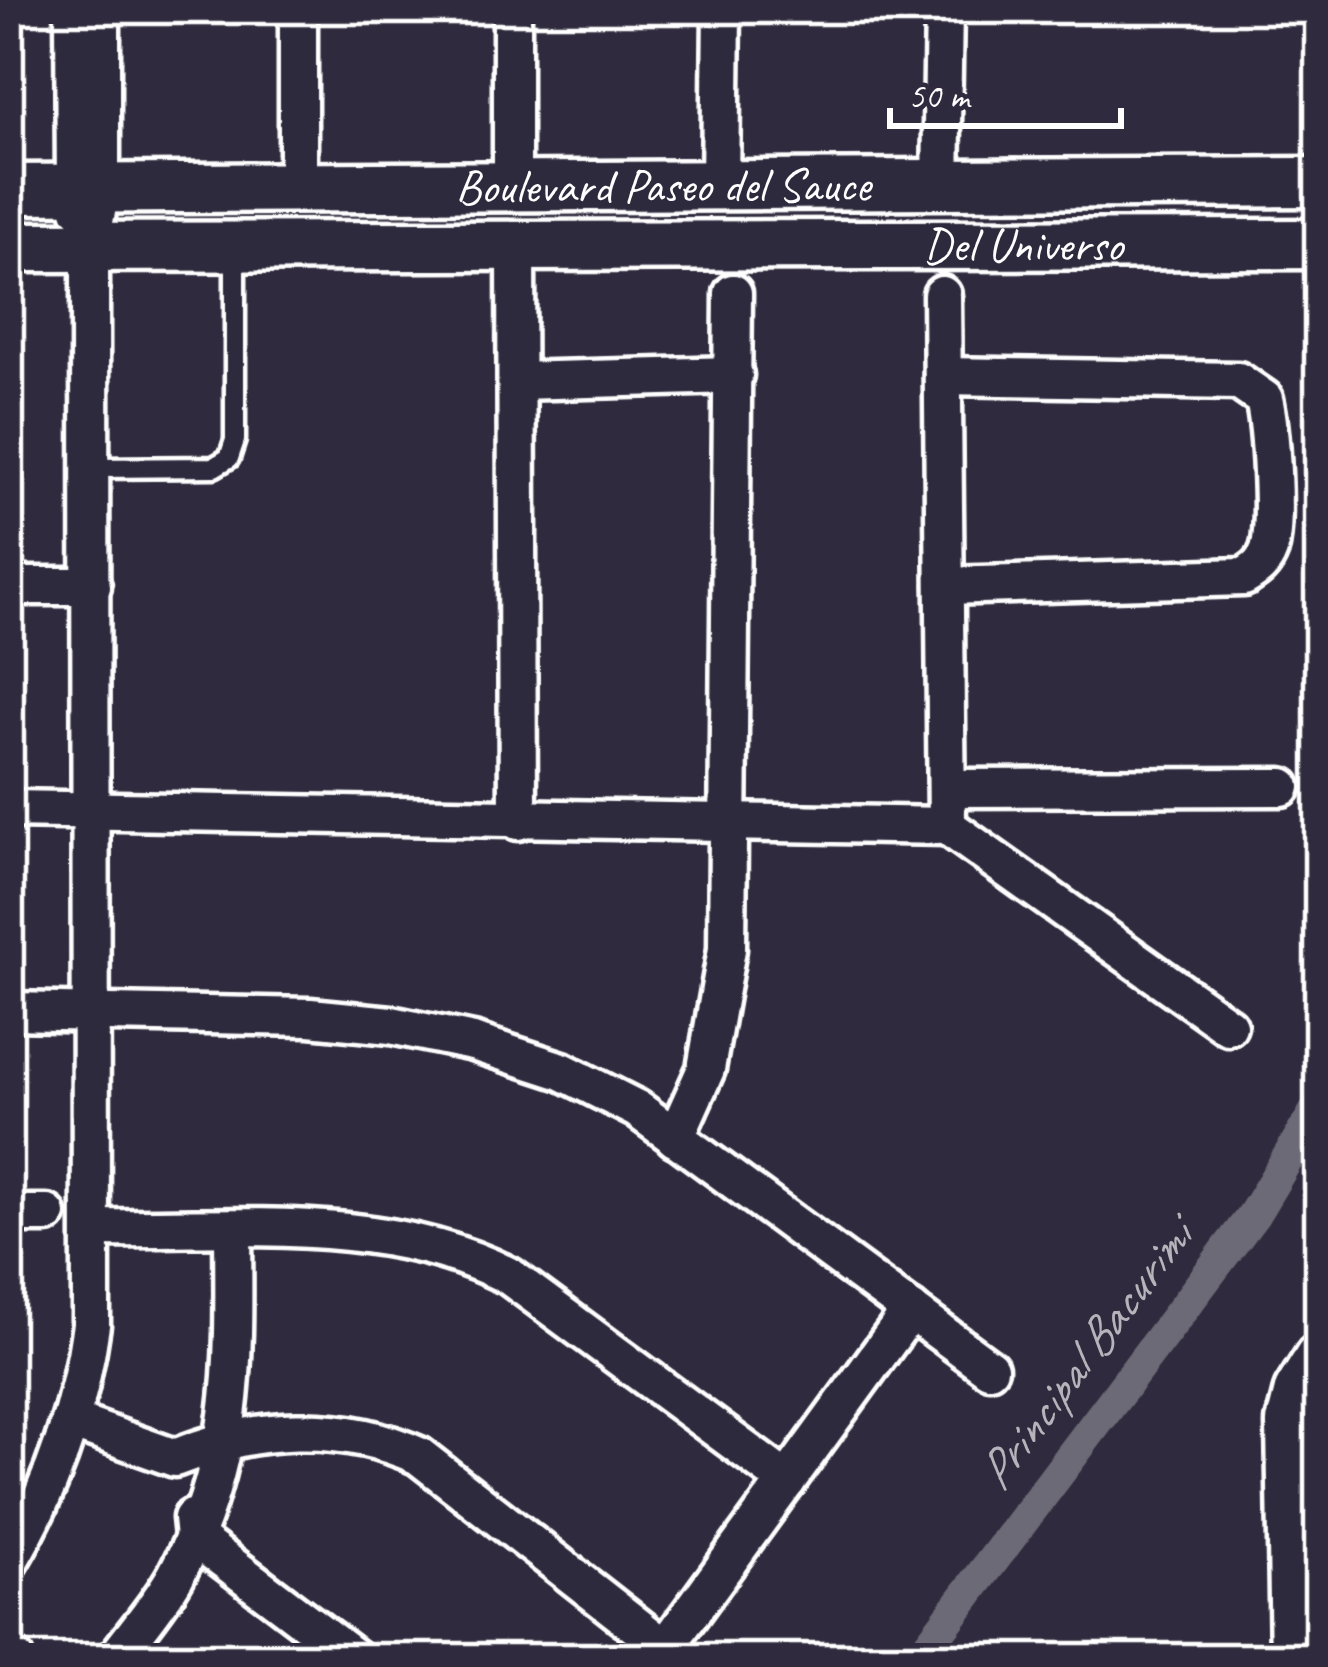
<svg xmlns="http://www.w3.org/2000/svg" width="1328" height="1667" viewBox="0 0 1328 1667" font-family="Caveat,sans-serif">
	<rect width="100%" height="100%" fill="#2f2a3d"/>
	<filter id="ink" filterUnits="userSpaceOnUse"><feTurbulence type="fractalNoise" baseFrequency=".00833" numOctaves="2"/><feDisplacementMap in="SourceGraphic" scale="24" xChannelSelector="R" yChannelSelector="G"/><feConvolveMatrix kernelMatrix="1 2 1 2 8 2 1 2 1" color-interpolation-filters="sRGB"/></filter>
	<g filter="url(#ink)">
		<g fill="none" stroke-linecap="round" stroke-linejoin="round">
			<path stroke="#6d6a77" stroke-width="33" d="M919 1658 1254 1214 1319 1106"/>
			<g stroke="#fff" stroke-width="27">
				<path id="lane" d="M94 468 214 467 229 458 235 440V251"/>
			</g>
			<g stroke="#fff" stroke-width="45">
				<g id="street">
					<path d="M74 9 75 189 80 209"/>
					<path d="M512 9V187"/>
					<path d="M941 184 944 9"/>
					<path d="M720 186 722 9"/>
					<path d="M298 188V9"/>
					<path d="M516 244 518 821"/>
					<path d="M942 295 947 826"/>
					<path d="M943 376 1238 381 1264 399C1271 428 1277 522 1269 550 1264 564 1256 570 1244 577L945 586"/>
					<path d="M517 381 734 375"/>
					<path d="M9 586H92"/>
					<path d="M947 788 1282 787"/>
					<path d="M9 809 947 826 1228 1026"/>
					<path d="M9 1011 310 1017 391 1025 473 1042 562 1071 637 1109 989 1368"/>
					<path d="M675 1138 706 1069 727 949 733 293"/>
					<path d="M9 1214H47"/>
					<path d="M93 1228C233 1230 381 1212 509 1276L787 1481"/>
					<path d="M71 1421 175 1458C252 1426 341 1420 419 1456L665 1648"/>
					<path d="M192 1518 194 1537 354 1658"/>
					<path d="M9 1561C53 1487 79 1410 91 1325L90 247 101 190V9"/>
					<path d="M9 1654 14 1658"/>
					<path d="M116 1658C136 1631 160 1604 176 1575 238 1459 234 1357 233 1230"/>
					<path d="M658 1658 911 1310"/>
				</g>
			</g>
			<g stroke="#fff" stroke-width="57">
				<g id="secondary">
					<path id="s1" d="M9 189 1319 182"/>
					<path id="s2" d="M9 247 1319 244"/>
					<path d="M1295 1658 1291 1423 1299 1391 1319 1359"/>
				</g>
			</g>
			<use href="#lane" stroke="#2f2a3d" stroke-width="18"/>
			<use href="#street" stroke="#2f2a3d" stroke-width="36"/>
			<use href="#secondary" stroke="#2f2a3d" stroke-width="48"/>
		</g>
	</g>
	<g text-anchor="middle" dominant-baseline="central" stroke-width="9" stroke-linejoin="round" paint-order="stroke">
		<g font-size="48" fill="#fff" stroke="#2f2a3d">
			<text stroke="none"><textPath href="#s1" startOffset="654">Boulevard Paseo del Sauce</textPath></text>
			<text stroke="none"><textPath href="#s2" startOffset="1014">Del Universo</textPath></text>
		</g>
		<g font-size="51" font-style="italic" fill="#b6b4bb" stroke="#2f2a3d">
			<text transform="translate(1084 1355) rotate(-53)">Principal Bacurimi</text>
		</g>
	</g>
	<rect width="1328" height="1667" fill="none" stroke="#2f2a3d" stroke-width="48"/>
	<rect x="24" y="24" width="1280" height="1619" fill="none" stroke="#fff" stroke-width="4.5" filter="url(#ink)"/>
	<path d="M890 108v18h231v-18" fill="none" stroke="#ffffff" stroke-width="6"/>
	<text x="908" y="108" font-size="36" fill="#ffffff" stroke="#2f2a3d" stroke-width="9" paint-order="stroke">50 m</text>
</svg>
